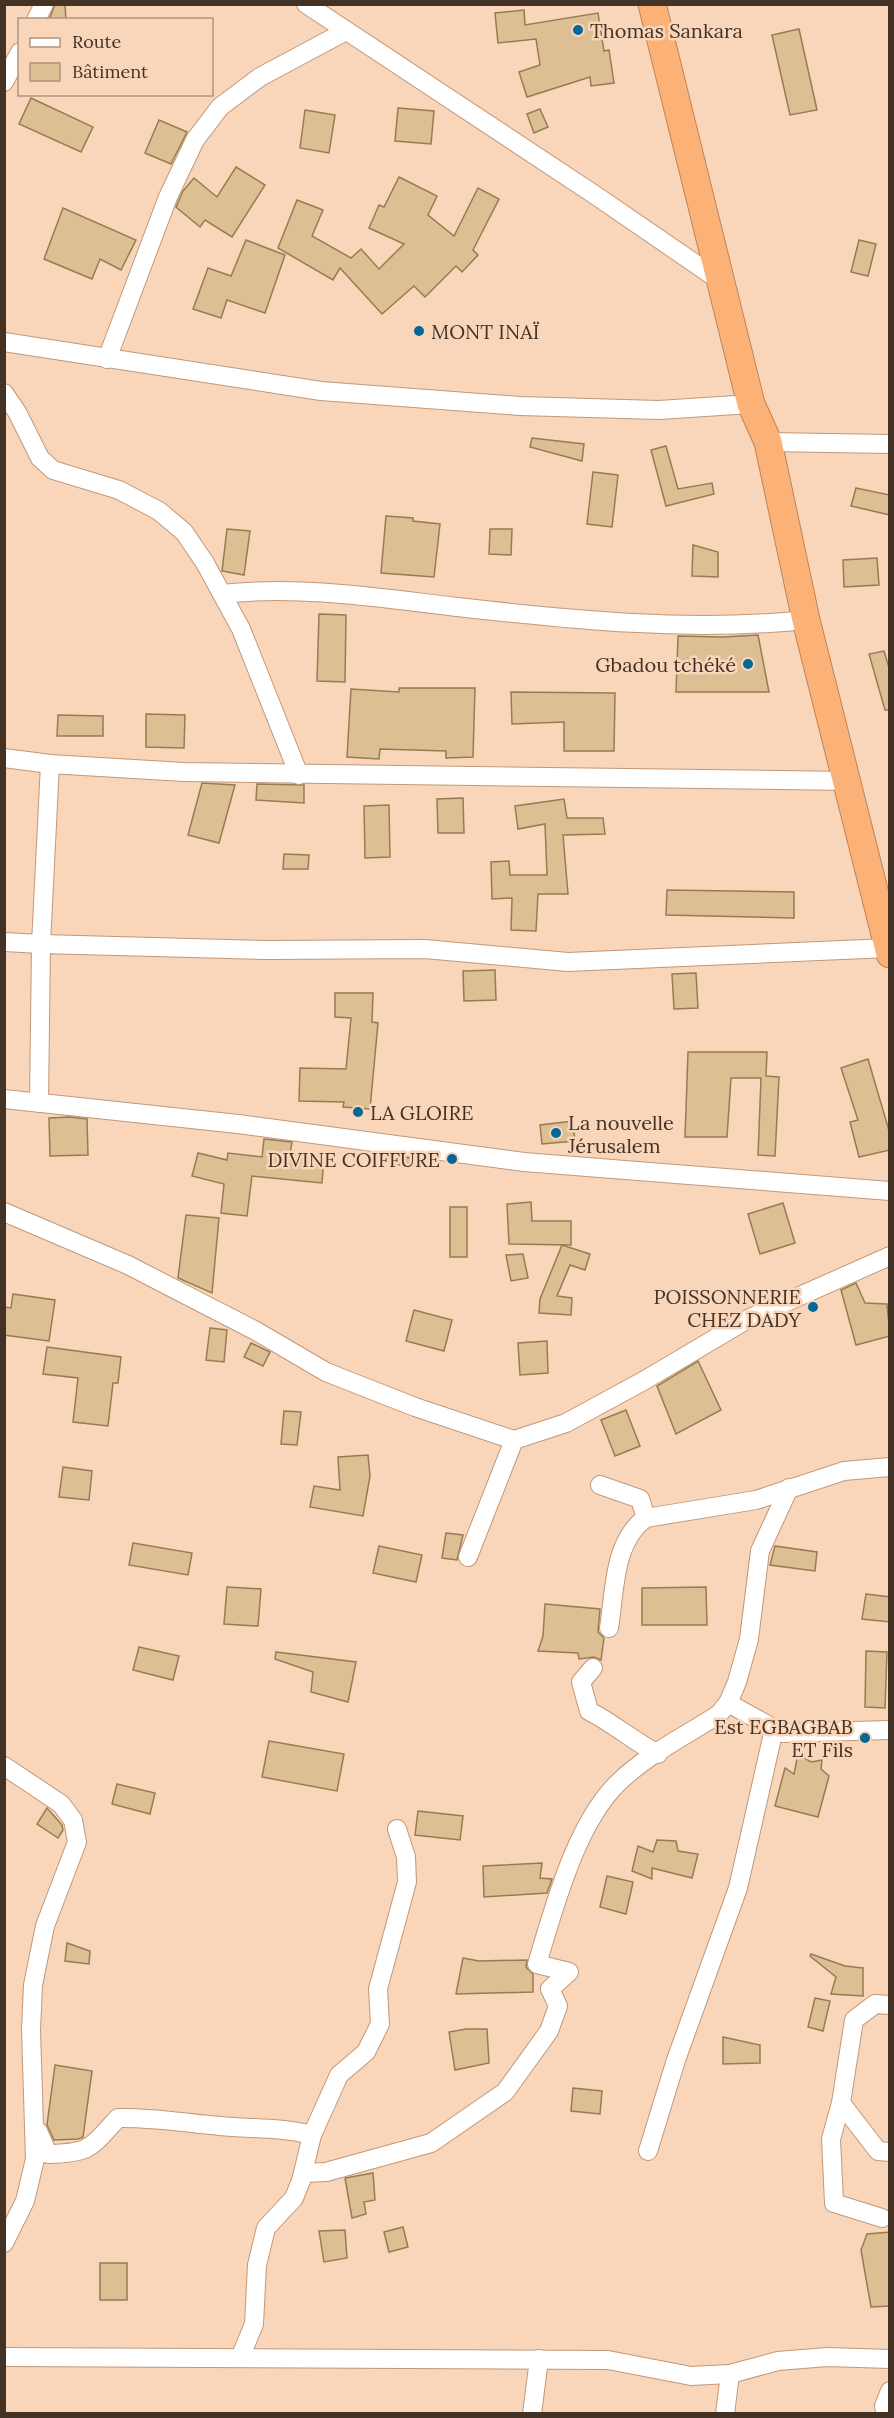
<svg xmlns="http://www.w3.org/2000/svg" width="894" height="2418" viewBox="0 0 894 2418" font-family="Lora,serif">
	<rect width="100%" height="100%" fill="#f9d5ba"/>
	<g fill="#dcbf93" stroke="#977c52" stroke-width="1.5">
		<path d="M55 4H65L66 20H49Z"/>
		<path d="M524 10 525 25 598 13 604 51 609 50 614 83 591 86 590 77 527 97 519 72 540 65 536 39 498 43 495 13Z"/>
		<path d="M799 29 817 110 790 115 772 35Z"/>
		<path d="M31 98 93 127 81 152 19 124Z"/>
		<path d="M398 108 434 111 431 144 395 141Z"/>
		<path d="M540 109 548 127 534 133 527 114Z"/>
		<path d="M305 110 335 115 329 153 300 148Z"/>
		<path d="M159 120 187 132 171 164 145 153Z"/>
		<path d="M236 167 265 185 232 237 205 220 200 227 176 207 183 191 194 178 217 197Z"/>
		<path d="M399 177 437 196 428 215 454 236 478 188 499 199 473 250 478 255 462 272 456 266 425 297 414 286 382 314 340 268 333 280 278 248 297 200 323 210 312 236 351 258 361 249 379 269 404 244 369 228 379 205 384 207Z"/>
		<path d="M63 208 136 240 121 270 100 259 92 279 44 259Z"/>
		<path d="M246 240 285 255 265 313 227 300 221 318 193 309 208 268 231 276Z"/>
		<path d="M859 240 876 244 868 276 851 272Z"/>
		<path d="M532 438 584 444 582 461 530 447Z"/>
		<path d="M666 446 678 489 712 483 714 494 666 506 651 450Z"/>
		<path d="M593 472 618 475 612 527 587 524Z"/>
		<path d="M856 488 890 495V515L851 506Z"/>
		<path d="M386 516 413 518V521L440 524 434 577 381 573Z"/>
		<path d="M227 529 250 531 244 575 222 571Z"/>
		<path d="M490 529H512L511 555 489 554Z"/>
		<path d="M693 545 718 552V577L692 576Z"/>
		<path d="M877 558 879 585 844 587 843 560Z"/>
		<path d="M319 614 346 615 345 682 317 681Z"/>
		<path d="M758 635 769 692H676L678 636 722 637Z"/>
		<path d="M884 651 890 671V710H885L869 654Z"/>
		<path d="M399 688H475L473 757 446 758V751L380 749 379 759 347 757 351 689 399 692Z"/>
		<path d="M511 692 615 693 614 751H564V722L512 724Z"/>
		<path d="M146 714 185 715 184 748 146 747Z"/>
		<path d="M58 715 103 716V736H57Z"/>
		<path d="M202 783 235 785 219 843 188 835Z"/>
		<path d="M257 784 304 785V803L256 800Z"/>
		<path d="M463 798 464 833H438L437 799Z"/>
		<path d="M564 799 567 818H603L605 834 563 835 568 894H538L536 931 511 930 512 898 492 899 491 862 509 861 510 875H547L545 824 518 829 515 806Z"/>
		<path d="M389 805 390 857 365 858 364 806Z"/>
		<path d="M284 854 309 855 308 869H283Z"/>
		<path d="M667 890 794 892V918L666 915Z"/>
		<path d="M495 970 496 1000 464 1001 463 971Z"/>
		<path d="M696 973 698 1008 674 1009 672 974Z"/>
		<path d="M335 993H373L372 1022 378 1023 370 1109 343 1107 344 1102 299 1101 300 1068 346 1069 351 1018 335 1017Z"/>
		<path d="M688 1052H767L766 1076 779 1077 775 1156 758 1155 761 1078H731L727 1137H685Z"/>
		<path d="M868 1059 890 1134V1150L859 1157 850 1122 858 1120 841 1068Z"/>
		<path d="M70 1117 87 1119 88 1155 50 1156 49 1118Z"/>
		<path d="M573 1121 575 1141 542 1144 540 1125Z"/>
		<path d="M264 1139 292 1142 290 1154 324 1156 322 1183 252 1176 247 1216 221 1213 224 1184 192 1176 198 1153 227 1160 228 1153 262 1157Z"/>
		<path d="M394 1156 424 1160 423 1167 393 1164Z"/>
		<path d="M531 1202 532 1221H571V1245L509 1244 507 1204Z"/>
		<path d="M783 1203 795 1243 760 1254 748 1214Z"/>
		<rect x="450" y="1207" width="17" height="50"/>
		<path d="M186 1215 219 1218 212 1293 178 1278Z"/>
		<path d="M562 1245 590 1254 585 1270 570 1265 557 1296 572 1298 571 1315 539 1313 540 1299Z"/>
		<path d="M523 1254 528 1278 511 1281 506 1255Z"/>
		<path d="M856 1283 865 1303 887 1304 890 1336 856 1345 841 1290Z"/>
		<path d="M13 1294 55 1300 49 1341 4 1335V1307L11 1308Z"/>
		<path d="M414 1310 452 1320 444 1351 406 1341Z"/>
		<path d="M210 1328 227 1330 224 1362 206 1360Z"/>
		<path d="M547 1341 548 1373 520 1375 518 1343Z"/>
		<path d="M251 1343 270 1352 263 1366 244 1357Z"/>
		<path d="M47 1347 121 1357 118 1383H113L108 1426 73 1422 78 1378 43 1374Z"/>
		<path d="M698 1361 721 1410 676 1434 657 1386Z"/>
		<path d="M626 1410 640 1446 615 1456 601 1420Z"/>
		<path d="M284 1411 301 1412 297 1445 281 1444Z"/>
		<path d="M368 1455 370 1476 363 1516 310 1507 314 1486 340 1490 338 1457Z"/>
		<path d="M63 1467 92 1471 89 1500 59 1497Z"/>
		<path d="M446 1533 463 1535 457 1560 442 1558Z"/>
		<path d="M133 1543 192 1553 188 1575 129 1565Z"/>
		<path d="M379 1546 422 1555 416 1582 373 1573Z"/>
		<path d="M775 1546 817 1552 815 1571 770 1565Z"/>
		<path d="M227 1587 261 1589 258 1626 224 1624Z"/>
		<path d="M706 1587 707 1625H642V1588Z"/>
		<path d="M866 1594 890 1597V1622L862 1619Z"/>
		<path d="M545 1604 600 1609 598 1632 604 1638 601 1660 594 1657 579 1659 578 1653 538 1651 543 1636Z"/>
		<path d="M139 1647 179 1656 173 1680 133 1670Z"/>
		<path d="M866 1651 887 1652 885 1708 865 1707Z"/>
		<path d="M276 1652 356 1662 348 1702 311 1692 313 1672 275 1659Z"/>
		<path d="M269 1741 344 1754 337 1791 262 1777Z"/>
		<path d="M798 1754 811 1762 822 1760 821 1769 829 1776 818 1817 775 1806 785 1768 794 1774Z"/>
		<path d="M117 1784 155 1793 150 1814 112 1804Z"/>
		<path d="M47 1808 62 1825 63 1830 58 1838 37 1824Z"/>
		<path d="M418 1811 463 1816 460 1840 415 1835Z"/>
		<path d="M657 1840 676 1841 678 1851 698 1854 692 1878 652 1868V1879L632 1871 638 1846 653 1852Z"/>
		<path d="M542 1863 540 1878 552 1879 547 1893 484 1897 483 1866Z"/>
		<path d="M607 1876 633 1882 626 1914 600 1907Z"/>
		<path d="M67 1943 90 1951 89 1964 65 1961Z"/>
		<path d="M811 1954 845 1966 863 1968V1996L831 1994 836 1977 810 1956Z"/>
		<path d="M463 1958 479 1961 527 1960 526 1967 533 1974V1992L456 1994Z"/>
		<path d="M815 1998 830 2001 823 2031 808 2027Z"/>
		<path d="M466 2029H487L489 2063 455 2070 449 2032Z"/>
		<path d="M723 2037 760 2045V2063L723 2064Z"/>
		<path d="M55 2065 92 2071 83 2137 78 2139 54 2140 47 2125Z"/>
		<path d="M573 2088 602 2091 600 2114 571 2111Z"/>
		<path d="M373 2173 375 2200 364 2202 366 2214 352 2218 345 2178Z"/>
		<path d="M403 2227 408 2247 389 2252 384 2232Z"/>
		<path d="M345 2230 347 2258 324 2262 319 2231Z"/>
		<path d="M890 2232V2306L871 2307 861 2250 867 2234Z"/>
		<rect x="100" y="2263" width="27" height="37"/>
	</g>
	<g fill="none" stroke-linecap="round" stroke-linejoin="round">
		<g stroke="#c29878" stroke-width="20">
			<g id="minor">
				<path d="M306 4 595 195 719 280"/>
				<path d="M36 20 44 4"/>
				<path d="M4 82 20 52"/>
				<path d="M4 342 321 391 520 406 659 410 751 404"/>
				<path d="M107 359 168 197 195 140 220 107 260 77 346 31"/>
				<path d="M4 393 17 412 40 458 53 470 119 490 159 511 184 532 205 563 241 629 299 775"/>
				<path d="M768 442 890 444"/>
				<path d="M222 594C299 585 380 598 457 607 574 620 689 632 806 620"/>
				<path d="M4 758 50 764 184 772 848 781"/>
				<path d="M4 942 41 944 50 764"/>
				<path d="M4 1099 238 1124 524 1162 890 1191"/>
				<path d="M39 1103 41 944 267 950 425 949 568 962 888 948"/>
				<path d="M4 1212 128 1265 256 1331 326 1372 415 1407 514 1440 566 1423 645 1380 748 1319 890 1256"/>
				<path d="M600 1485 640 1499 646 1518"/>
				<path d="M468 1557 514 1440"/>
				<path d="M609 1628C615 1591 613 1541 646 1518L756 1500 844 1471 890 1467"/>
				<path d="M593 1668 581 1682 589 1711C613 1723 633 1741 658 1754"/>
				<path d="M728 1703 782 1733 890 1730"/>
				<path d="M4 1766 61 1804 73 1820 77 1842 45 1926 33 1985 31 2030 35 2159 25 2201 4 2243"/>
				<path d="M841 2103 878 2151 890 2152"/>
				<path d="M38 2131 48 2154C91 2153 90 2148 118 2118 153 2117 185 2123 220 2126 251 2129 281 2127 312 2135L301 2181"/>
				<path d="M312 2135 339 2075 366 2052 380 2024 378 1989 407 1882 406 1857 397 1829"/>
				<path d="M648 2151 676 2060 738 1888 774 1729"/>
				<path d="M882 2218 834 2203 831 2139 841 2103 854 2020 875 2004 890 2005"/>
				<path d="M4 2357 608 2360 691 2376 730 2374 778 2361 827 2357 890 2359"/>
				<path d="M240 2358 254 2324 257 2265 266 2228 294 2198 304 2173 326 2172 431 2143 505 2092 549 2031 558 2006 550 1989 569 1972 537 1964C554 1908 576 1822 620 1781 648 1754 687 1735 719 1714L728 1703 737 1682 749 1639 760 1551 789 1488"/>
				<path d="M532 2414 539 2359"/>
				<path d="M725 2414 730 2374"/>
				<path d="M886 2414 884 2406 890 2391"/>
			</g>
		</g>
		<g stroke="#bc855a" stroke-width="29">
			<path id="highway" d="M652 4 751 404 768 442 806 620 890 954"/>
		</g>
		<use href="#minor" stroke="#fff" stroke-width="18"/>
		<use href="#highway" stroke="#fcb277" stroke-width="27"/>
	</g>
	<g fill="#046796" stroke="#f9d5ba" stroke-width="2">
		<circle cx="578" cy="30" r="6"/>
		<circle cx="419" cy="331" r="6"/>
		<circle cx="748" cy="664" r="6"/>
		<circle cx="358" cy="1112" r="6"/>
		<circle cx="556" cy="1133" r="6"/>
		<circle cx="452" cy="1159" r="6"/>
		<circle cx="813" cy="1307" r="6"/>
		<circle cx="865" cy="1738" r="6"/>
	</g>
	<g text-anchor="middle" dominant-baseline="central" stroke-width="5" stroke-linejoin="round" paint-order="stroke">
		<g font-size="20" fill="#443225" stroke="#f9d5ba" text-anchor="start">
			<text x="590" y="30">Thomas Sankara</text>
			<text x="431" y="331">MONT INAÏ</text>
			<text x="736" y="664" text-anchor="end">Gbadou tchéké</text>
			<text x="370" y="1112">LA GLOIRE</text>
			<text x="568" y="1122">La nouvelle<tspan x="568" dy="23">Jérusalem</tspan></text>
			<text x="440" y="1159" text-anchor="end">DIVINE COIFFURE</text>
			<text x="801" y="1296" text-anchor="end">POISSONNERIE<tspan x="801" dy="23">CHEZ DADY</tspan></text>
			<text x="853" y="1726" text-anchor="end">Est EGBAGBAB<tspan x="853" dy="23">ET Fils</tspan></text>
		</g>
	</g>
	<rect width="894" height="2418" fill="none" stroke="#443225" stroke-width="12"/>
	<rect x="18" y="18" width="195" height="78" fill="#f9d5ba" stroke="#b1947e" stroke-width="1.5"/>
	<rect x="30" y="38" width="30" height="9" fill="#ffffff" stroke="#b1947e" stroke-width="1.5"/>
	<text x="72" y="48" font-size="18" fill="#443225">Route</text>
	<rect x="30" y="63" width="30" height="18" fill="#dcbf93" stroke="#b1947e" stroke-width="1.5"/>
	<text x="72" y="78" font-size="18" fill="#443225">Bâtiment</text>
</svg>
